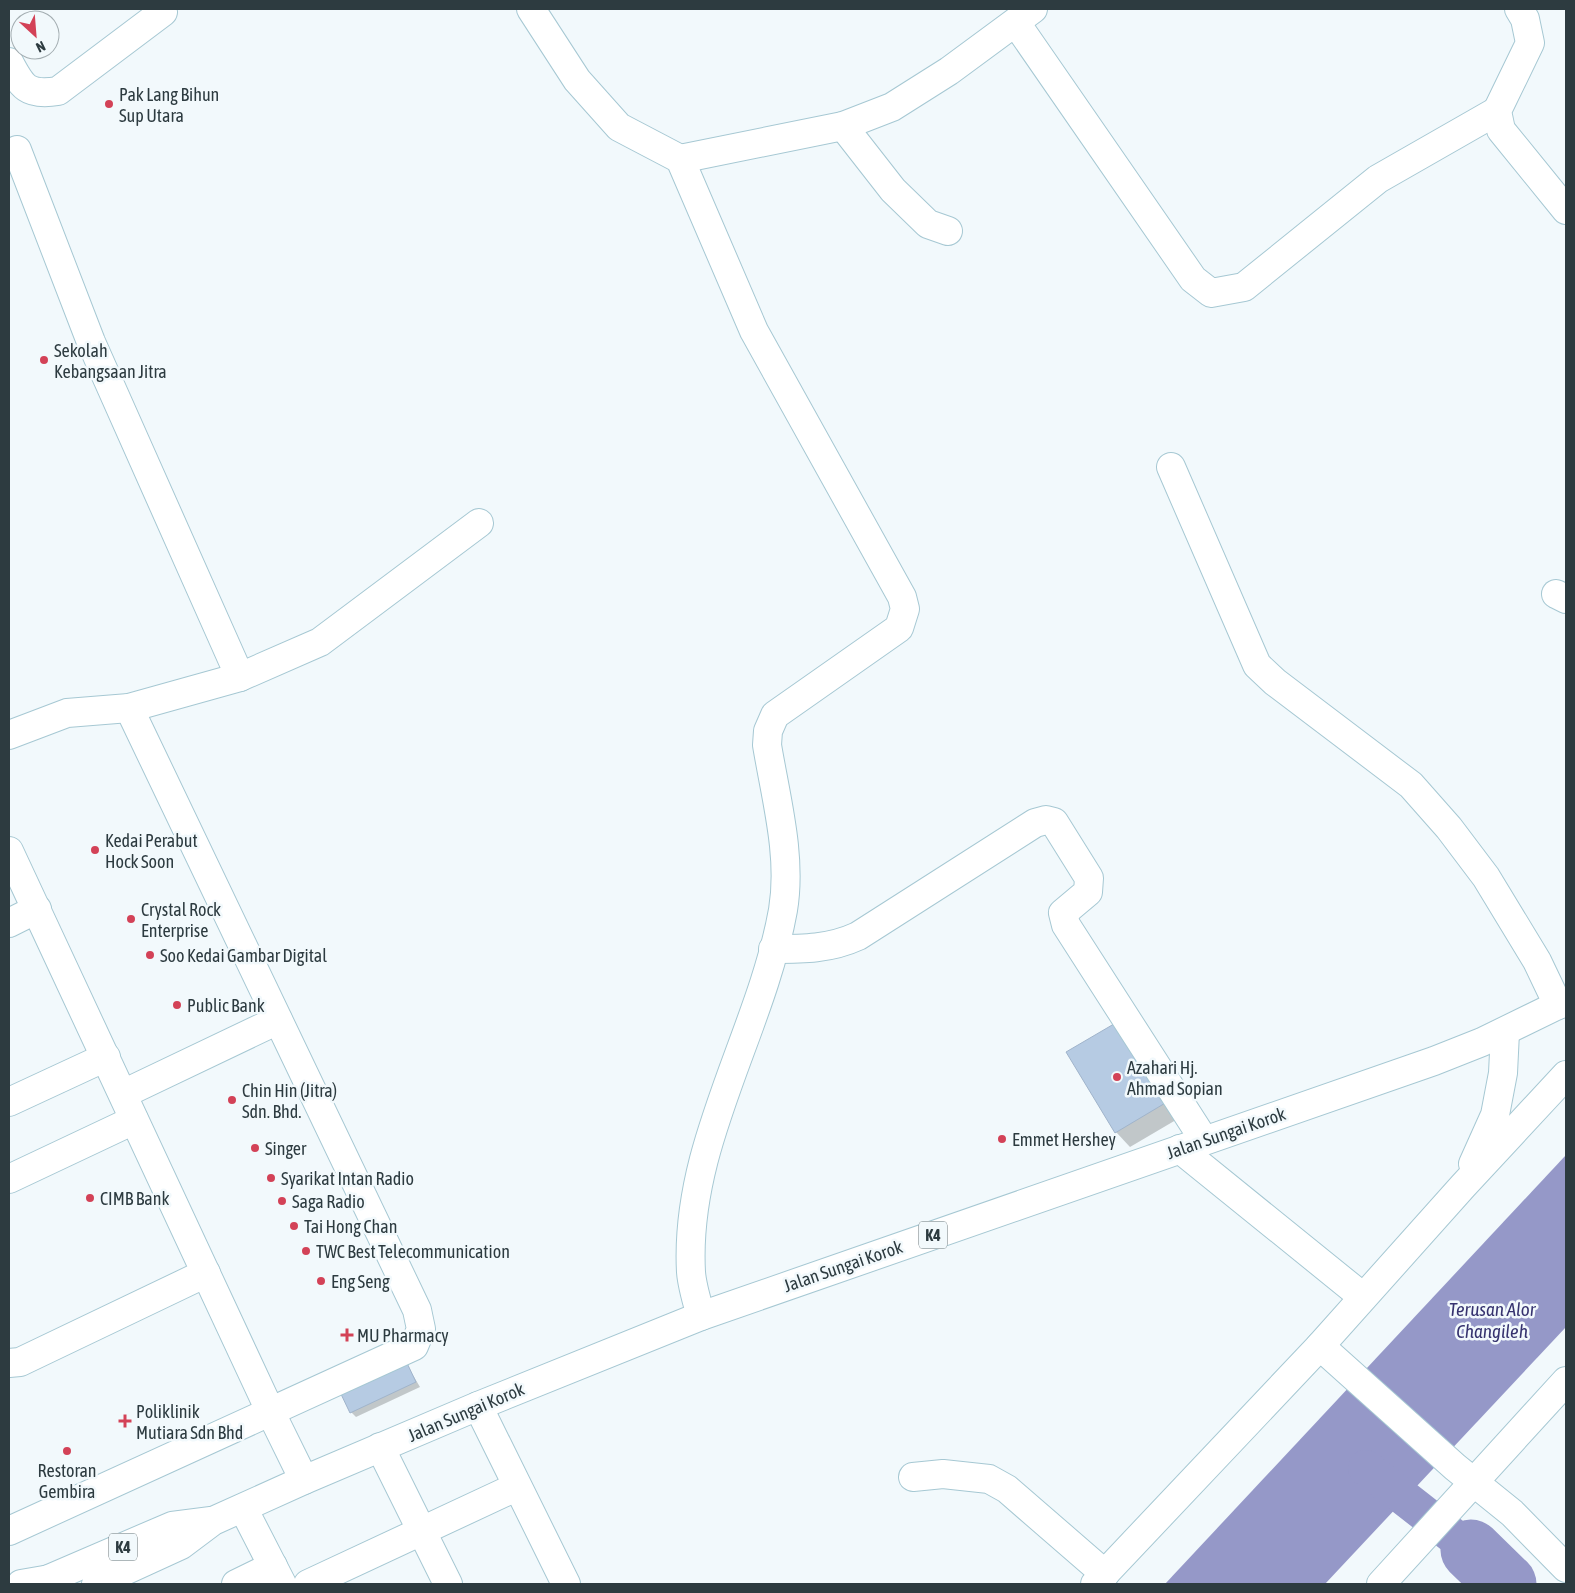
<svg xmlns="http://www.w3.org/2000/svg" width="1575" height="1593" viewBox="0 0 1575 1593" font-family="'Asap Condensed',sans-serif">
	<rect width="100%" height="100%" fill="#f2f9fc"/>
	<path fill="#9598c8" d="M1566 1155V1327L1325 1584H1165Z"/>
	<g fill="#0003">
		<path d="M1118 1023 1181 1117 1130 1147 1116 1132Z"/>
		<path d="M405 1362 420 1387 356 1417 351 1412Z"/>
	</g>
	<g fill="none" stroke-linecap="round" stroke-linejoin="round">
		<path stroke="#9598c8" stroke-width="36" d="M1366 1468 1471 1550"/>
		<path stroke="#9598c8" stroke-width="61" d="M1471 1550 1506 1584"/>
	</g>
	<g fill="#b6cbe3" stroke="#a0b4cb">
		<path d="M1119 1021 1167 1102 1115 1133 1066 1052Z"/>
		<path d="M406 1361 416 1382 350 1413 340 1392Z"/>
	</g>
	<g fill="none" stroke-linecap="round" stroke-linejoin="round">
		<g stroke="#a6c8d3" stroke-width="30">
			<g id="minor">
				<path d="M531 9 577 80 619 127 680 159 754 331 902 597 905 609 899 628 775 715 768 731 767 745C776 799 792 856 783 910 761 1033 684 1144 691 1272 692 1286 697 1302 701 1316"/>
				<path d="M1519 9 1525 19 1530 43 1497 111 1501 130 1566 210"/>
				<path d="M1016 23 1193 279 1211 293 1244 287 1378 179 1497 111"/>
				<path d="M9 62C22 87 27 96 58 91L163 12 161 9"/>
				<path d="M843 126 893 190 928 224 948 231"/>
				<path d="M17 150 91 342 240 677"/>
				<path d="M680 159 843 126 892 107 949 71 1033 9"/>
				<path d="M1171 467 1257 665 1275 682 1411 785 1449 828 1486 877 1537 961 1558 1005"/>
				<path d="M1556 594 1566 599"/>
				<path d="M9 735 67 713 129 708 240 677 320 642 479 523"/>
				<path d="M9 851 271 1413 304 1480"/>
				<path d="M9 923 37 909"/>
				<path d="M773 949C803 949 830 949 858 936L1035 823 1046 820 1054 822 1089 878 1088 892 1063 913 1066 925 1204 1140"/>
				<path d="M123 1094 278 1020"/>
				<path d="M9 1102 106 1057"/>
				<path d="M1180 1149 1363 1297"/>
				<path d="M1473 1164 1495 1115 1503 1073 1505 1032"/>
				<path d="M9 1179 134 1120"/>
				<path d="M1320 1346 1455 1467 1512 1513 1566 1568"/>
				<path d="M9 1363 20 1362 206 1273"/>
				<path d="M478 1406 566 1584"/>
				<path d="M380 1447 448 1584"/>
				<path d="M913 1477 943 1474 989 1479 1007 1489 1105 1574"/>
				<path d="M243 1508 282 1584"/>
				<path d="M9 1531 414 1346 421 1329 417 1310 129 708"/>
				<path d="M236 1584 273 1566"/>
				<path d="M308 1584 516 1487"/>
				<path d="M1095 1584 1320 1346 1463 1186 1566 1075"/>
				<path d="M1381 1584 1566 1381"/>
			</g>
		</g>
		<g stroke="#a6c8d3" stroke-width="30">
			<g id="major">
				<path d="M37 1584 172 1526 211 1521"/>
				<path d="M96 1584 181 1545 213 1521 304 1480 478 1406 701 1316 1434 1061 1482 1042 1566 1001"/>
			</g>
		</g>
		<g stroke="#a6c8d3" stroke-width="30">
			<path id="highway" d="M21 1584 50 1579"/>
		</g>
		<use href="#minor" stroke="#fff" stroke-width="28"/>
		<use href="#major" stroke="#fff" stroke-width="28"/>
		<use href="#highway" stroke="#fff" stroke-width="28"/>
	</g>
	<g fill="#d34257" stroke="#f2f9fc" stroke-width="2">
		<circle cx="109" cy="104" r="5"/>
		<circle cx="44" cy="360" r="5"/>
		<circle cx="95" cy="850" r="5"/>
		<circle cx="131" cy="919" r="5"/>
		<circle cx="150" cy="955" r="5"/>
		<circle cx="177" cy="1005" r="5"/>
		<circle cx="1117" cy="1077" r="5"/>
		<circle cx="232" cy="1100" r="5"/>
		<circle cx="1002" cy="1139" r="5"/>
		<circle cx="255" cy="1148" r="5"/>
		<circle cx="271" cy="1178" r="5"/>
		<circle cx="90" cy="1198" r="5"/>
		<circle cx="282" cy="1201" r="5"/>
		<circle cx="294" cy="1226" r="5"/>
		<circle cx="306" cy="1251" r="5"/>
		<circle cx="321" cy="1281" r="5"/>
		<path d="M344.5 1327.5h5v5h5v5h-5v5h-5v-5h-5v-5h5z"/>
		<path d="M122.5 1413.5h5v5h5v5h-5v5h-5v-5h-5v-5h5z"/>
		<circle cx="67" cy="1451" r="5"/>
	</g>
	<g text-anchor="middle" dominant-baseline="central" stroke-width="5" stroke-linejoin="round" paint-order="stroke">
		<g fill="#f2f9fc" stroke="#687478" stroke-width="1">
			<rect x="919" y="1221.5" width="28" height="27" rx="4"/>
			<rect x="109" y="1533.5" width="28" height="27" rx="4"/>
		</g>
		<g font-size="16" font-weight="bold" fill="#2d3b40">
			<text x="933" y="1235">K4</text>
			<text x="123" y="1547">K4</text>
		</g>
		<g font-size="18" fill="#2d3b40" stroke="#f2f9fc" text-anchor="start">
			<text x="119" y="94">Pak Lang Bihun<tspan x="119" dy="21">Sup Utara</tspan></text>
			<text x="54" y="350">Sekolah<tspan x="54" dy="21">Kebangsaan Jitra</tspan></text>
			<text x="105" y="840">Kedai Perabut<tspan x="105" dy="21">Hock Soon</tspan></text>
			<text x="141" y="909">Crystal Rock<tspan x="141" dy="21">Enterprise</tspan></text>
			<text x="160" y="955">Soo Kedai Gambar Digital</text>
			<text x="187" y="1005">Public Bank</text>
			<text x="1127" y="1067">Azahari Hj.<tspan x="1127" dy="21">Ahmad Sopian</tspan></text>
			<text x="242" y="1090">Chin Hin (Jitra)<tspan x="242" dy="21">Sdn. Bhd.</tspan></text>
			<text x="1012" y="1139">Emmet Hershey</text>
			<text x="265" y="1148">Singer</text>
			<text x="281" y="1178">Syarikat Intan Radio</text>
			<text x="100" y="1198">CIMB Bank</text>
			<text x="292" y="1201">Saga Radio</text>
			<text x="304" y="1226">Tai Hong Chan</text>
			<text x="316" y="1251">TWC Best Telecommunication</text>
			<text x="331" y="1281">Eng Seng</text>
			<text x="357" y="1335">MU Pharmacy</text>
			<text x="136" y="1411">Poliklinik<tspan x="136" dy="21">Mutiara Sdn Bhd</tspan></text>
			<text x="67" y="1470" text-anchor="middle">Restoran<tspan x="67" dy="21">Gembira</tspan></text>
		</g>
		<g font-size="18" fill="#2d3b40" stroke="#f2f9fc">
			<text transform="translate(1226 1133) rotate(-19)">Jalan Sungai Korok</text>
			<text transform="translate(843 1266) rotate(-19)">Jalan Sungai Korok</text>
			<text transform="translate(466 1412) rotate(-23)">Jalan Sungai Korok</text>
		</g>
		<g font-size="19" font-style="italic" fill="#36336f" stroke="#f2f9fc">
			<text x="1492" y="1309">Terusan Alor<tspan x="1492" dy="22">Changileh</tspan></text>
		</g>
	</g>
	<rect width="1575" height="1593" fill="none" stroke="#2d3b40" stroke-width="20"/>
	<g transform="translate(35 35) rotate(154)"><circle r="24" fill="#f2f9fc" stroke="#a3adb1"/>
	<path d="M0-4L9 19L0 12L-9 19Z" fill="#d34257"/>
	<text y="-8" font-size="14" font-weight="bold" text-anchor="middle" fill="#2d3b40">N</text>
	</g>
</svg>
